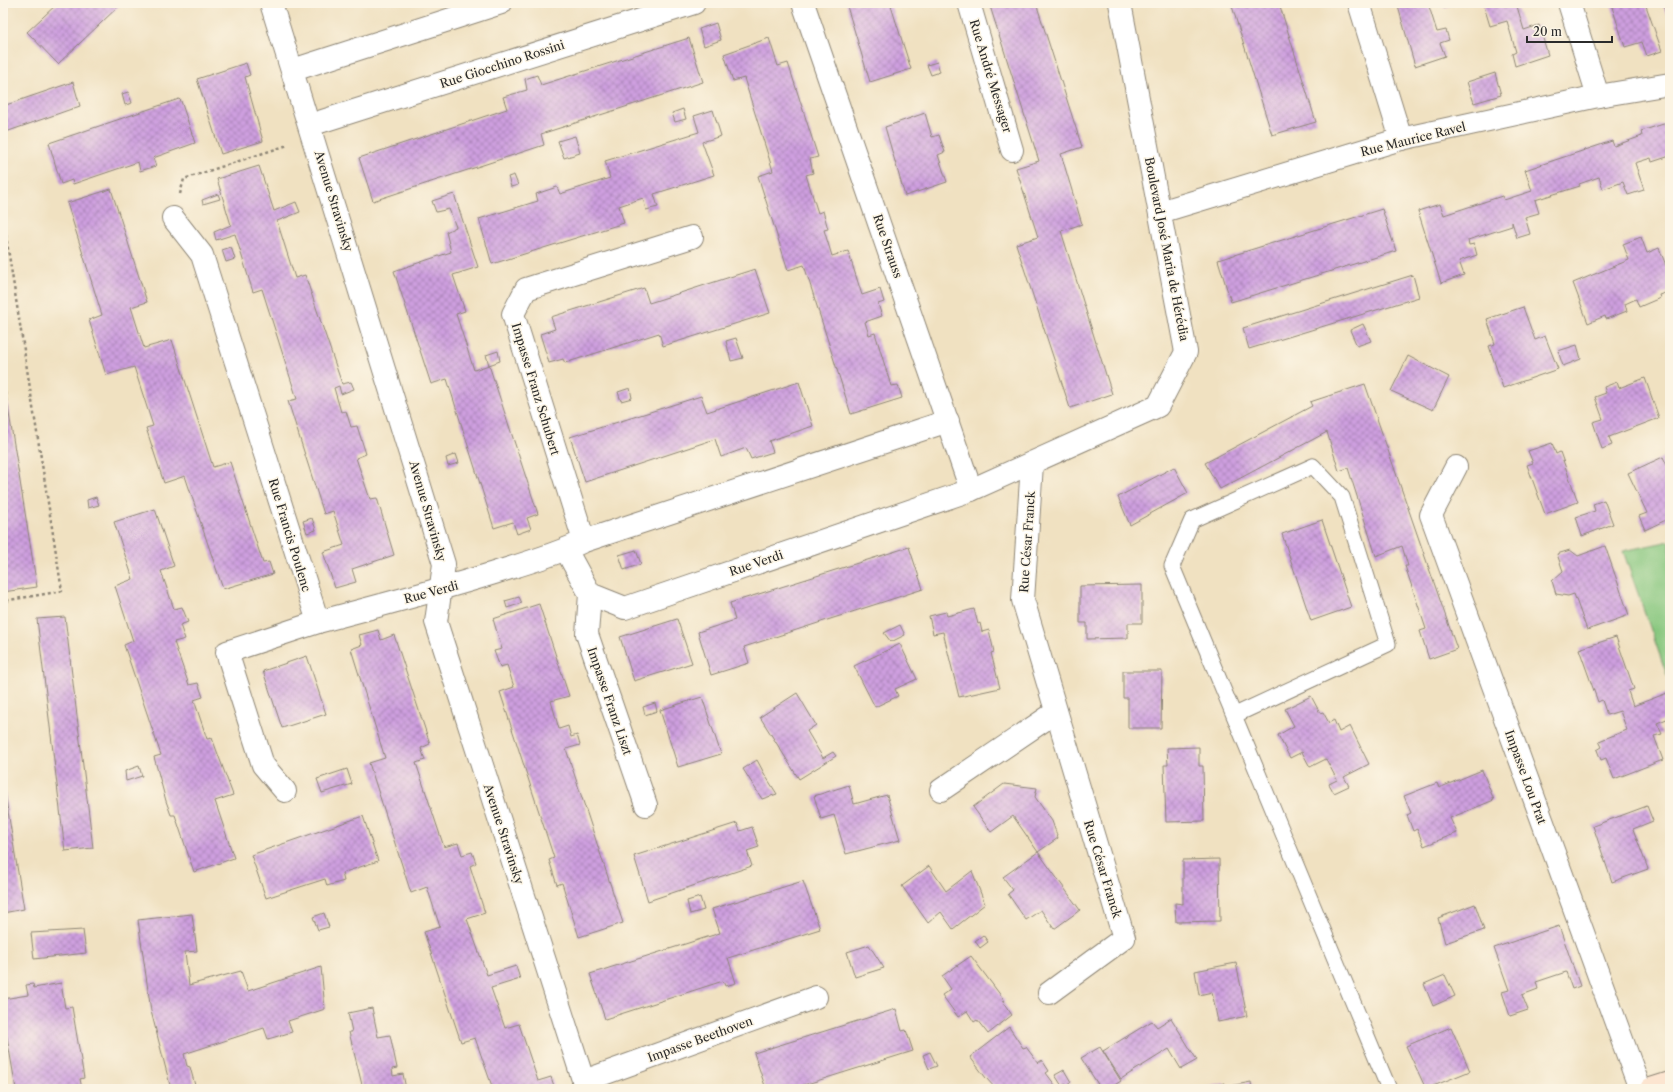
<svg xmlns="http://www.w3.org/2000/svg" width="1673" height="1092" viewBox="0 0 1673 1092" font-family="'Libre Caslon Text',serif">
	<defs>
		<pattern id="building-cross-hatch" width="8" height="8" patternUnits="userSpaceOnUse"><rect width="8" height="8" fill="#ce9fdf"/><path d="M0 0l8 8M0 8l8-8" fill="none" stroke="#a782b5"/></pattern>
	</defs>
	<rect width="100%" height="100%" fill="#fcf5e5"/>
	<filter id="ink" filterUnits="userSpaceOnUse"><feTurbulence type="fractalNoise" baseFrequency=".025" numOctaves="2"/><feDisplacementMap in="SourceGraphic" scale="8" xChannelSelector="R" yChannelSelector="G"/><feConvolveMatrix kernelMatrix="1 2 1 2 8 2 1 2 1" color-interpolation-filters="sRGB"/></filter>
	<filter id="wash" filterUnits="userSpaceOnUse"><feTurbulence type="fractalNoise" baseFrequency=".012" numOctaves="4" result="noise"/><feDisplacementMap in="SourceGraphic" scale="16" xChannelSelector="R" yChannelSelector="G"/><feGaussianBlur stdDeviation="0.9" result="paint"/><feColorMatrix in="noise" values="0 0 0 0 0 0 0 0 0 0 0 0 0 0 0 0 0 1.4 0 .05"/><feComposite in="paint" operator="in"/></filter>
	<g filter="url(#wash)">
		<rect width="100%" height="100%" fill="#f0e1c1"/>
		<path fill="#88c77f" stroke="#5a7955" d="M1670 541V684L1623 551Z"/>
		<g id="blocks">
			<g fill="url(#building-cross-hatch)">
				<path d="M58 3H122L58 64 27 32Z"/>
				<path d="M846 3H890L911 69 870 82Z"/>
				<path d="M989 3H1036L1082 147 1061 154 1082 224 1061 231 1112 394 1070 408 1016 244 1038 237 1016 168 1039 161Z"/>
				<path d="M1231 3H1279L1316 122 1272 135Z"/>
				<path d="M1397 3H1428L1437 32 1446 30 1449 40 1440 43 1445 56 1415 66Z"/>
				<path d="M1442 3H1457L1444 8Z"/>
				<path d="M1483 3H1516L1524 30 1539 25 1548 55 1515 66 1512 54 1516 52 1507 21 1490 26Z"/>
				<path d="M1645 3 1662 51 1647 56 1642 42 1625 47 1611 4Z"/>
				<path d="M1663 3H1670V13L1666 14Z"/>
				<path d="M716 23 721 40 704 46 699 29Z"/>
				<path d="M689 38 703 82 541 134 544 145 373 201 359 158 507 109 503 97 527 90 525 79 537 75 541 85Z"/>
				<path d="M769 38 778 66 788 63 818 157 810 159 813 173 806 175 818 213 823 211 828 229 824 230 832 256 848 251 862 295 880 289 884 302 878 304 882 316 865 322 869 335 875 333 891 386 898 385 902 398 851 414 804 265 788 270 758 176 773 171 744 78 733 81 724 54Z"/>
				<path d="M937 62 940 72 931 75 927 65Z"/>
				<path d="M246 63 250 75 245 77 263 141 221 154 197 79Z"/>
				<path d="M1495 73 1501 95 1474 103 1467 82Z"/>
				<path d="M73 82 80 106 3 133V106Z"/>
				<path d="M128 92 132 103 125 105 122 94Z"/>
				<path d="M179 99 181 101 195 143 153 158 156 166 140 171 138 162 73 184 72 180 61 184 49 143Z"/>
				<path d="M683 109 686 119 675 122 672 113Z"/>
				<path d="M713 110 721 136 702 142 714 175 654 194 658 207 646 210 643 198 619 206 624 223 492 264 479 219 538 201 536 194 557 187 560 194 610 178 605 161 699 132 694 116Z"/>
				<path d="M925 113 932 137 939 135 945 152 938 155 947 182 905 196 885 127Z"/>
				<path d="M1670 122V156L1652 162 1651 158 1635 163 1644 190 1628 195 1623 182 1603 189 1599 177 1579 184 1580 186 1535 200 1539 213 1525 217 1530 234 1517 238 1512 222V226L1468 240 1469 245 1474 244 1477 255 1459 261 1464 275 1441 283 1418 211 1440 204 1444 215 1502 196 1504 200 1532 191 1525 170 1612 141 1614 146 1642 136 1641 131Z"/>
				<path d="M575 136 580 153 564 158 558 141Z"/>
				<path d="M259 166 274 211 296 202 300 212 277 221 295 278 305 275 342 384 351 382 354 389 341 394 339 386 334 388 341 412 346 411 351 427 357 426 366 454 356 458 370 499 377 498 394 555 352 569 356 582 335 588 323 552 344 545 333 511 324 514 306 458 288 401 297 399 262 289 253 292 235 234 216 240 214 232 231 225 217 179Z"/>
				<path d="M514 175 518 185 511 187 508 177Z"/>
				<path d="M111 189 147 302 131 307 144 348 172 340 213 467 230 462 263 563 269 562 273 574 223 589 185 476 164 483 146 428 153 426 134 367 106 375 89 320 102 315 67 203Z"/>
				<path d="M218 194 220 199 203 204 202 200Z"/>
				<path d="M454 194 478 267 453 275 465 311 456 314 474 370 489 365 538 514 527 518 531 529 517 534 513 522 494 528 447 379 431 384 394 271 451 252 446 232 456 227 449 209 436 212 432 201Z"/>
				<path d="M1382 209 1396 251 1231 302 1218 260Z"/>
				<path d="M1641 237 1647 253 1659 248 1670 275V291L1659 295 1660 298 1639 307 1636 299 1625 304 1627 311 1606 319 1605 316 1588 323 1573 283 1629 260 1623 244Z"/>
				<path d="M231 247 235 259 226 262 222 250Z"/>
				<path d="M755 269 770 313 663 346 659 333 565 363 563 359 549 363 540 334 555 329 551 317 644 288 649 303Z"/>
				<path d="M1413 275 1419 297 1249 349 1243 328Z"/>
				<path d="M1523 307 1535 340 1545 336 1558 369 1503 388 1489 346 1495 344 1487 319Z"/>
				<path d="M1363 324 1371 341 1357 346 1350 330Z"/>
				<path d="M736 338 743 358 731 361 726 341Z"/>
				<path d="M1577 345 1581 359 1563 366 1558 351Z"/>
				<path d="M498 351 500 361 489 365 486 355Z"/>
				<path d="M1408 356 1449 377 1433 410 1391 391Z"/>
				<path d="M3 376 37 587 3 592Z"/>
				<path d="M1645 378 1659 418 1609 437 1612 445 1602 449 1593 422 1603 419 1595 397 1606 393 1604 387 1617 382 1619 388Z"/>
				<path d="M799 382 813 426 769 441 773 452 751 459 746 448 721 457 715 439 585 482 570 437 701 396 707 412Z"/>
				<path d="M1365 384 1457 649 1429 659 1420 631 1426 629 1405 566H1408L1402 546 1376 556 1348 468 1339 471 1327 432 1220 489 1205 463 1312 406 1310 402Z"/>
				<path d="M630 388 632 398 621 401 618 392Z"/>
				<path d="M1552 443 1556 454 1560 452 1578 502 1545 514 1527 465 1533 463 1528 451Z"/>
				<path d="M456 454 459 463 448 466 446 458Z"/>
				<path d="M1663 457 1670 471V518L1645 530 1639 516 1647 513 1628 473Z"/>
				<path d="M1174 467 1188 493 1130 525 1118 497Z"/>
				<path d="M96 497 99 505 88 508 87 500Z"/>
				<path d="M1604 500 1613 524 1582 536 1576 517 1595 511 1593 504Z"/>
				<path d="M155 509 174 566 161 571 174 609 182 607 188 622 180 625 185 639 174 642 189 685 198 683 203 697 194 700 207 739 212 738 233 795 215 801 234 858 194 872 175 815H171L166 801 154 757 161 755 124 645 133 641 115 586 133 579 114 522Z"/>
				<path d="M312 518 316 530 307 533 303 521Z"/>
				<path d="M1322 520 1351 607 1311 621 1282 534Z"/>
				<path d="M1605 546 1629 615 1587 630 1574 594 1568 596 1556 594 1552 581 1563 571 1557 554 1570 550 1578 556Z"/>
				<path d="M909 547 923 589 744 647 749 663 711 675 698 632 735 620 730 603Z"/>
				<path d="M636 550 641 564 624 570 619 555Z"/>
				<path d="M1142 585V623H1128V638L1087 639V623H1080V586Z"/>
				<path d="M519 597 522 603 507 608 505 601Z"/>
				<path d="M539 604 569 696 551 701 559 729 568 726 571 737 577 735 580 745 566 749 623 923 579 937 562 883 557 885 549 860 554 858 500 692 514 687 507 665 500 667 494 651 502 649 493 619Z"/>
				<path d="M974 609 978 624 980 623 982 632 989 630 994 652 991 653 1000 688 959 697 943 632 933 634 929 616 946 612 947 616Z"/>
				<path d="M65 617 93 848 65 851 37 619Z"/>
				<path d="M677 619 692 663 634 681 620 637Z"/>
				<path d="M900 625 905 635 891 642 884 633Z"/>
				<path d="M378 630 381 640 394 635 430 744 421 748 425 760 416 763 444 847 458 843 462 855 472 852 476 863 470 866 485 913 467 919 487 975 516 966 520 979 491 988 505 1028 519 1024 538 1081 551 1077 555 1089H493L475 1038 461 1042 424 932 440 927 427 887 411 893 369 763 385 758 351 649 362 645 359 635Z"/>
				<path d="M1616 637 1634 689 1628 691 1633 706 1670 692V711L1667 712 1669 718 1657 723 1662 734 1654 736 1663 760 1614 779 1606 758 1601 760 1597 750 1602 747 1599 741 1627 730 1620 711 1607 715 1602 700 1598 702 1579 649Z"/>
				<path d="M900 644 917 679 895 689 898 696 875 707 854 666Z"/>
				<path d="M307 656 326 714 282 728 263 671Z"/>
				<path d="M1123 671H1162L1161 728H1128V698H1123Z"/>
				<path d="M797 693 816 725 807 731 823 758 833 752 836 756 799 779 760 717Z"/>
				<path d="M1311 696 1320 713 1323 712 1329 723 1334 720 1339 732 1350 726 1369 764 1344 777 1349 786 1334 793 1329 784 1337 780 1326 759 1310 767 1302 752 1290 758 1278 735 1294 726 1285 709Z"/>
				<path d="M702 697 721 754 678 767 660 710Z"/>
				<path d="M655 703 657 711 645 715 643 707Z"/>
				<path d="M1199 747V766H1203L1204 821 1166 822 1164 765H1168L1167 748Z"/>
				<path d="M757 760 765 775 777 794 762 799 743 769Z"/>
				<path d="M139 766 142 776 126 781 125 771Z"/>
				<path d="M347 769 352 784 322 793 317 779Z"/>
				<path d="M1482 770 1494 800 1450 818 1457 833 1424 846 1417 829 1413 831 1407 815 1411 813 1404 796 1437 783 1439 788Z"/>
				<path d="M3 781 24 909 3 913Z"/>
				<path d="M1004 784 1037 788 1035 797 1052 821 1058 838 1038 852 1013 816 991 832 973 807Z"/>
				<path d="M849 785 854 804 887 795 900 840 846 854 834 815 821 819 814 796Z"/>
				<path d="M1647 806 1653 821 1633 829 1648 869 1612 882 1593 826Z"/>
				<path d="M363 816 378 861 342 873 344 881 327 886 325 879 266 898 251 855Z"/>
				<path d="M737 823 740 831 752 827 759 847 747 851 752 866 648 901 634 856Z"/>
				<path d="M1038 852 1080 910 1054 929 1041 910 1026 920 1008 894 1013 890 1003 877Z"/>
				<path d="M1219 859 1220 921 1176 922 1175 903 1183 904V860Z"/>
				<path d="M929 866 946 891 972 871 985 904 953 929 941 912 928 923 902 886Z"/>
				<path d="M803 881 820 929 728 958 736 983 725 986 723 981 605 1019 590 974 720 933 712 909Z"/>
				<path d="M700 897 704 910 690 914 687 901Z"/>
				<path d="M1475 904 1484 930 1445 943 1438 918Z"/>
				<path d="M324 913 329 927 318 930 313 917Z"/>
				<path d="M192 914 197 951 185 952 189 985 241 971 248 991 321 967 325 1009 288 1021 292 1032 268 1039 264 1028 184 1054 187 1066 190 1067 196 1089H171L151 1011 138 920Z"/>
				<path d="M1559 926 1580 986 1572 989 1566 972 1536 982 1538 989 1522 995 1528 1010 1510 1016 1502 992 1509 990 1494 948Z"/>
				<path d="M83 930 86 953 34 959 31 933Z"/>
				<path d="M983 935 988 942 980 948 975 941Z"/>
				<path d="M869 945 884 968 855 977 847 952Z"/>
				<path d="M971 956 1005 1001 1003 1002 1012 1015 988 1034 977 1020 974 1022 967 1011 958 1017 942 995 951 989 942 976Z"/>
				<path d="M1236 963 1247 1016 1218 1022 1212 992 1199 995 1195 971Z"/>
				<path d="M1445 975 1455 996 1433 1006 1424 984Z"/>
				<path d="M61 983 65 1008 72 1007 84 1078 80 1079 82 1089H16L3 1014V999L28 995 26 985 33 984 34 988Z"/>
				<path d="M372 1008 378 1037 390 1035 397 1068 392 1069 393 1076 403 1074 406 1089H363L349 1032H352L348 1013Z"/>
				<path d="M896 1009 902 1031 906 1030 913 1051 791 1089H766L754 1053Z"/>
				<path d="M1171 1018 1197 1060 1181 1069 1169 1049 1121 1079 1103 1051 1152 1021 1157 1027Z"/>
				<path d="M1009 1027 1023 1048 1026 1047 1038 1063 1042 1060 1049 1071 1046 1073 1058 1089H996L986 1078 970 1057Z"/>
				<path d="M1451 1027 1470 1071 1426 1089 1406 1046Z"/>
				<path d="M1100 1047 1121 1081 1108 1089H1101L1081 1058Z"/>
				<path d="M930 1052 937 1066 929 1069 923 1055Z"/>
				<path d="M1064 1070 1071 1082 1062 1086 1055 1075Z"/>
				<path d="M1251 1082 1252 1089H1199L1225 1083V1087Z"/>
			</g>
		</g>
	</g>
	<g filter="url(#ink)">
		<use href="#blocks" fill-opacity="0" stroke="#8e8676" stroke-width="1"/>
		<g fill="none" stroke-linecap="round" stroke-linejoin="round">
			<g stroke="#8e8676" stroke-width="17">
				<path id="lane" d="M1235 715 1388 644 1342 497 1313 466 1192 520 1172 566 1389 1089"/>
			</g>
			<g stroke="#8e8676" stroke-width="24">
				<g id="street">
					<path d="M271 3 444 564 436 622 586 1089"/>
					<path d="M803 3 971 490"/>
					<path d="M969 3 1012 150"/>
					<path d="M1359 3 1401 139"/>
					<path d="M1569 3 1598 96"/>
					<path d="M293 70 501 3"/>
					<path d="M310 125 694 3"/>
					<path d="M1160 212 1401 139 1598 96 1670 84"/>
					<path d="M173 218 202 255 318 622 227 652 263 765 285 791"/>
					<path d="M1032 464 1023 600 1124 938 1049 993"/>
					<path d="M1456 467 1431 515 1640 1089"/>
					<path d="M584 541 513 314 526 289 692 237"/>
					<path d="M566 550 590 594 625 608 971 490 1158 406 1186 352 1120 3"/>
					<path d="M590 594 587 634 646 805"/>
					<path d="M318 622C381 605 444 589 507 569 533 561 559 553 584 541L948 421"/>
					<path d="M941 790 1056 712"/>
					<path d="M584 1081 816 997"/>
				</g>
			</g>
			<g stroke="#8e8676" stroke-width="24">
				<path id="secondary" d="M1651 1089 1670 1083"/>
			</g>
			<g stroke="#8e8676" stroke-width="2.5" stroke-dasharray="3 3" stroke-linecap="butt">
				<path d="M180 194 184 179 288 145"/>
				<path d="M3 217 62 591 3 601"/>
			</g>
			<use href="#lane" stroke="#fff" stroke-width="15"/>
			<use href="#street" stroke="#fff" stroke-width="22"/>
			<use href="#secondary" stroke="#fce5d0" stroke-width="22"/>
		</g>
	</g>
	<g text-anchor="middle" dominant-baseline="central" stroke-width="3" stroke-linejoin="round" paint-order="stroke">
		<g font-size="12" fill="#2b2b2b" stroke="#fcf5e5">
			<text transform="translate(502 64) rotate(-18)">Rue Giocchino Rossini</text>
			<text transform="translate(991 76) rotate(73)">Rue André Messager</text>
			<text transform="translate(1413 139) rotate(-14)">Rue Maurice Ravel</text>
			<text transform="translate(334 201) rotate(73)">Avenue Stravinsky</text>
			<text transform="translate(888 246) rotate(71)">Rue Strauss</text>
			<text transform="translate(1167 249) rotate(79)">Boulevard José Maria de Hérédia</text>
			<text transform="translate(536 389) rotate(73)">Impasse Franz Schubert</text>
			<text transform="translate(428 511) rotate(74)">Avenue Stravinsky</text>
			<text transform="translate(290 535) rotate(73)">Rue Francis Poulenc</text>
			<text transform="translate(1027 542) rotate(-86)">Rue César Franck</text>
			<text transform="translate(756 563) rotate(-19)">Rue Verdi</text>
			<text transform="translate(431 592) rotate(-15)">Rue Verdi</text>
			<text transform="translate(610 701) rotate(71)">Impasse Franz Liszt</text>
			<text transform="translate(1526 777) rotate(70)">Impasse Lou Prat</text>
			<text transform="translate(504 834) rotate(72)">Avenue Stravinsky</text>
			<text transform="translate(1103 869) rotate(73)">Rue César Franck</text>
			<text transform="translate(700 1039) rotate(-20)">Impasse Beethoven</text>
		</g>
	</g>
	<rect width="1673" height="1092" fill="none" stroke="#fcf5e5" stroke-width="16"/>
	<path d="M1527 36v6h85v-6" fill="none" stroke="#2b2b2b" stroke-width="2"/>
	<text x="1533" y="36" font-size="12" fill="#2b2b2b" stroke="#fcf5e5" stroke-width="3" paint-order="stroke">20 m</text>
</svg>
